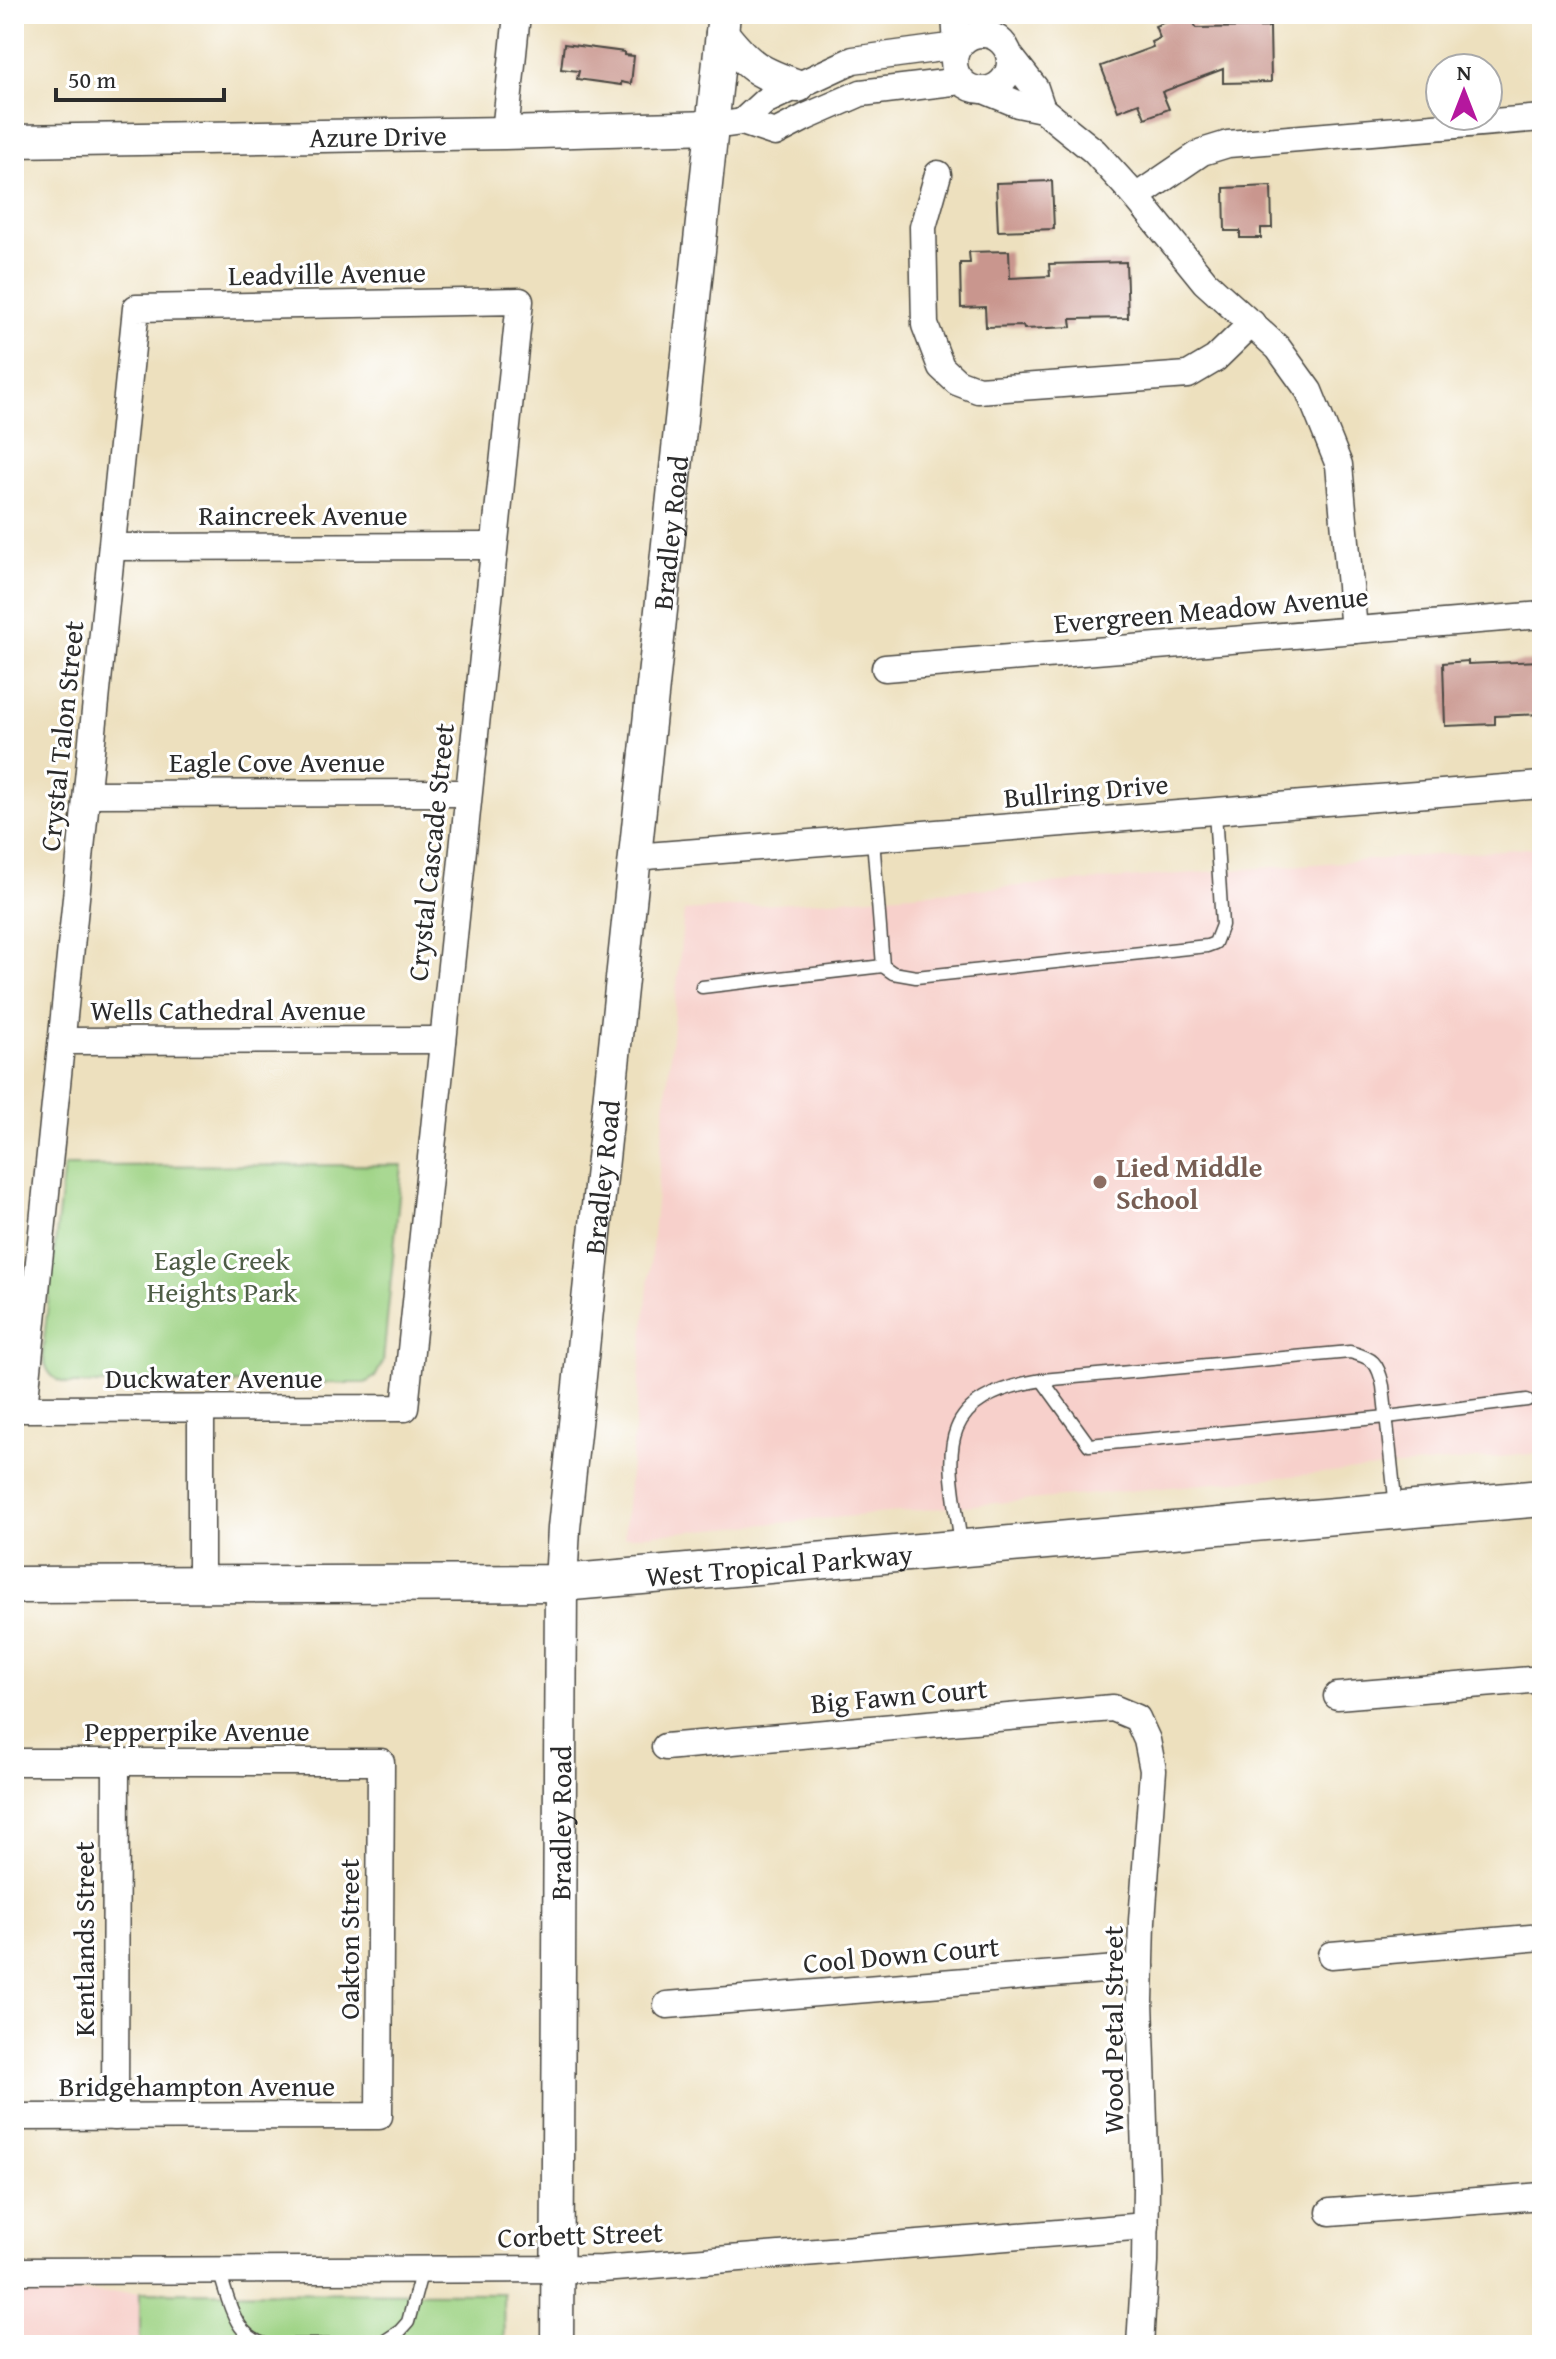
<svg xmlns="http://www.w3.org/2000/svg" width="1556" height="2359" viewBox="0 0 1556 2359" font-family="'Gentium Book Plus',serif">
	<rect width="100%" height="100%" fill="#fff"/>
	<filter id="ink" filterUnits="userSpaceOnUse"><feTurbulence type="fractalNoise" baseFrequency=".0125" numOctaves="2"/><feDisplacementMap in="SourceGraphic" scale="16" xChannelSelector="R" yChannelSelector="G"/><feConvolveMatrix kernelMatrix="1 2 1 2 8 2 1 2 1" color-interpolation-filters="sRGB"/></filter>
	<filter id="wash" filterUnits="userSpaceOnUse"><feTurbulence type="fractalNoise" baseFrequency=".006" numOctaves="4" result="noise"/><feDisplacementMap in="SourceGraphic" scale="32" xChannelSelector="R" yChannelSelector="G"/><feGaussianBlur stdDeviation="1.8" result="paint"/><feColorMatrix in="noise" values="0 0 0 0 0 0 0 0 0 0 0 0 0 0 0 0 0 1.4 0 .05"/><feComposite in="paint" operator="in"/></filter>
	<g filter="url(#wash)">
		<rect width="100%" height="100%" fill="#ede0be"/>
		<g fill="#f7d0cb">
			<path d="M1542 847V1453L624 1537 684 911Z"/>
			<path d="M140 2292V2345H14V2293Z"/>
		</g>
		<g fill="#9ed384" stroke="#647f58" stroke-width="2">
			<path d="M402 1165 383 1362 375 1377 365 1383 68 1384C49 1380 43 1366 43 1348L64 1166Z"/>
			<path d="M140 2292 503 2293 504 2345H140Z"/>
		</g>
		<g id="blocks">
			<g fill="#c9968e">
				<path d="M1186 14H1191L1196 28 1270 27 1271 82 1223 83V69L1162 92 1169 109 1145 118 1139 103 1118 111 1101 66 1153 47 1151 42 1160 38 1155 26Z"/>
				<path d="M564 44 624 52V55L634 56 631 84 621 82V85L577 79 579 71 561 69Z"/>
				<path d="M1052 181 1054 229 998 231 996 183Z"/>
				<path d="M1271 186 1272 228H1261V238H1240V231H1225L1224 188Z"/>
				<path d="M1009 251 1010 278 1050 276 1049 264 1126 262 1128 318 1071 319 1072 327 1024 329 1023 326 986 327 985 307 961 308 960 263H970L969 252Z"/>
				<path d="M1468 661V664L1542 661V714L1495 716V724L1445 726 1443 663Z"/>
			</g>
		</g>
	</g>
	<g filter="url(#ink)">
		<use href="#blocks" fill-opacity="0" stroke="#484641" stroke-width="2"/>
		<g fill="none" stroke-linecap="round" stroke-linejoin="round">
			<g stroke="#484641" stroke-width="15">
				<g id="service">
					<path d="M873 839 883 966 893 973 916 977 1207 946 1215 943 1222 925 1215 812"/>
					<path d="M702 987 883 966"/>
					<path d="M1042 1380 1089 1445 1387 1417 1527 1400"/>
					<path d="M961 1543C948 1453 930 1399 1042 1380L1350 1352C1373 1358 1378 1362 1383 1386L1396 1508"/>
					<path d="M219 2271C229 2300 233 2336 267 2345H371L385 2341 400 2331 408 2322 422 2270"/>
				</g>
			</g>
			<g stroke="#484641" stroke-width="29">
				<g id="minor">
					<circle cx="982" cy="62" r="28"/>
					<path d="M1010 56 1035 88 1042 109"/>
					<path d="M984 90 1018 104 1042 109 1094 151 1136 197 1205 282 1278 348 1309 391 1339 465 1354 630"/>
					<path d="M742 122 765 101 853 60 957 46 955 14"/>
					<path d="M728 124 742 122 775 133 806 117 861 93 961 81"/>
					<path d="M505 133 517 14"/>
					<path d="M938 174 923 227 925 325 941 367 957 382 978 390 1188 375 1215 359 1252 323"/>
					<path d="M1136 197 1202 152 1228 144 1542 118"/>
					<path d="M520 301 405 1408 24 1409 136 308Z"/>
					<path d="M112 547 494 546"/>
					<path d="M885 668 1542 615"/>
					<path d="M87 794 468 793"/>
					<path d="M634 857 1542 785"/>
					<path d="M62 1041 443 1040"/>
					<path d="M201 1409V1585"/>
					<path d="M1337 1696 1542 1679"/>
					<path d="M665 1747 1088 1710 1113 1708 1137 1718 1147 1740 1153 1770 1142 1921 1140 2001 1146 2185 1145 2263 1140 2345"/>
					<path d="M14 1762H381L379 2116 14 2117"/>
					<path d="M1331 1955 1542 1937"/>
					<path d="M667 2005 1141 1967"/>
					<path d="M115 2117 116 1762"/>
					<path d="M1330 2212 1542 2196"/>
					<path d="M14 2271 602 2269 1146 2226"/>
				</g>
			</g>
			<g stroke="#484641" stroke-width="35">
				<g id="tertiary">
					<path d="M722 33C748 66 759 73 798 86"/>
					<path id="s1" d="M14 141 505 133 712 127"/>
					<path id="s2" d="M557 2345 561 1583 564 1528 724 14"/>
				</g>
			</g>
			<g stroke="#484641" stroke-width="39">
				<g id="secondary">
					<path id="s3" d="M14 1585 561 1583 1542 1498"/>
				</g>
			</g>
			<use href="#service" stroke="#fff" stroke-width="12"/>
			<use href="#minor" stroke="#fff" stroke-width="26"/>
			<use href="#tertiary" stroke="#fff" stroke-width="32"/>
			<use href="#secondary" stroke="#fff" stroke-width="36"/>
		</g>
	</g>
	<circle fill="#8d6e63" stroke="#fff" stroke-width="3" cx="1100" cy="1182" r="8"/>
	<g text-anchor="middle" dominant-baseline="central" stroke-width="6" stroke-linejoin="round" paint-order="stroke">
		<g font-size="28" fill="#2b2b2b" stroke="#fff">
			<text stroke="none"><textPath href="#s1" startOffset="364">Azure Drive</textPath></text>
			<text transform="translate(327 273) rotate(-1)">Leadville Avenue</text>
			<text x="303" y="514">Raincreek Avenue</text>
			<text stroke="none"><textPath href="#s2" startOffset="1818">Bradley Road</textPath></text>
			<text transform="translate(1211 609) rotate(-5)">Evergreen Meadow Avenue</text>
			<text transform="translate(61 736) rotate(-84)">Crystal Talon Street</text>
			<text x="277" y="761">Eagle Cove Avenue</text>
			<text transform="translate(1086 790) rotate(-5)">Bullring Drive</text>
			<text transform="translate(430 852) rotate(-84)">Crystal Cascade Street</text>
			<text x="228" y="1009">Wells Cathedral Avenue</text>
			<text stroke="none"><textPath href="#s2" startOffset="1170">Bradley Road</textPath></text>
			<text x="214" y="1377">Duckwater Avenue</text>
			<text stroke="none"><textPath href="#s3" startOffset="766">West Tropical Parkway</textPath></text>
			<text transform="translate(899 1695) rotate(-5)">Big Fawn Court</text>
			<text x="197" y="1730">Pepperpike Avenue</text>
			<text stroke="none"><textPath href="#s2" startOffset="522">Bradley Road</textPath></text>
			<text transform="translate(83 1939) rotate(-90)">Kentlands Street</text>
			<text transform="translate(348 1939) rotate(-90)">Oakton Street</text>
			<text transform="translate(901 1954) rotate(-5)">Cool Down Court</text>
			<text transform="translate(1112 2030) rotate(-90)">Wood Petal Street</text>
			<text x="197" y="2085">Bridgehampton Avenue</text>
			<text transform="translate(580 2234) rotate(-2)">Corbett Street</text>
		</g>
		<g font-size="28" font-weight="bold" fill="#785e54" stroke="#fff" text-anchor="start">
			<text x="1116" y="1166">Lied Middle<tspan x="1116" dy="32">School</tspan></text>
		</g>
		<g font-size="28" fill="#4e5d46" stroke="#fff">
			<text x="222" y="1259">Eagle Creek<tspan x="222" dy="32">Heights Park</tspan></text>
		</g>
	</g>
	<rect width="1556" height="2359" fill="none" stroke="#fff" stroke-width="48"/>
	<g transform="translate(1464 92)"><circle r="38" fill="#ffffff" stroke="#aaaaaa" stroke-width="2"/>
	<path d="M0-6L14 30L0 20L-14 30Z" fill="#b5179e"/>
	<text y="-12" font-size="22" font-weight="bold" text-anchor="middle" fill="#2b2b2b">N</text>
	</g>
	<path d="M56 88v12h168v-12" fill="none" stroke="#2b2b2b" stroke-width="4"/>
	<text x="68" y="88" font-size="24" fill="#2b2b2b" stroke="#ffffff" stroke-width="6" paint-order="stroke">50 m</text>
</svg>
